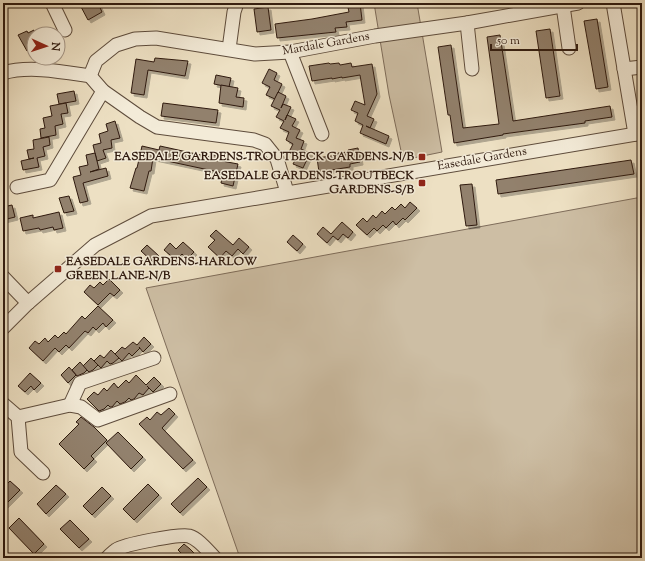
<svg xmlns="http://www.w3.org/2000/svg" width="645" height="561" viewBox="0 0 645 561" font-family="'Sorts Mill Goudy',serif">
	<defs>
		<filter id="shadow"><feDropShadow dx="3" dy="3" stdDeviation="0" flood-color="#0004"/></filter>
	</defs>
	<rect width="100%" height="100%" fill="#ede0c3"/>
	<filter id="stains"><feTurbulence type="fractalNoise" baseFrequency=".005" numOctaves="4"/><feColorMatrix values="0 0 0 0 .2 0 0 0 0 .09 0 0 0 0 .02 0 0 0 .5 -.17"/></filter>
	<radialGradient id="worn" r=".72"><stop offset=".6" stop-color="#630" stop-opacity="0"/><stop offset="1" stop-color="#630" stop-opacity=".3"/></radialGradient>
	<g fill="#cdbea4" stroke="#7e6c5a">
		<path d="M374 3H417L442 152 403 160 389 95Z"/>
		<path d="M642 197V558H240L146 288Z"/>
	</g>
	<g fill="#92816d" stroke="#2f1a0f" filter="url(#shadow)">
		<path d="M79 3H98L102 12 88 20Z"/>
		<path d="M347 3H360L362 20 346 22 347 27 335 28 336 32 277 38 275 24 312 19 349 12Z"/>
		<path d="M268 7 271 30 257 32 254 9Z"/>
		<path d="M597 19 608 87 596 89 584 21Z"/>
		<path d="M550 29 560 96 546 98 536 31Z"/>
		<path d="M34 30V48L27 51 18 35 27 31 28 33Z"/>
		<path d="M500 35 513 121 610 106 612 117 585 121V123L503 134V135L454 143 450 115H448L438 47 451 45 463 128 499 124 487 37Z"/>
		<path d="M155 58 188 61 185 76 148 70 144 95 131 93 136 59 154 62Z"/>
		<path d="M329 63 330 64 339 63 340 65 351 63 352 67 372 64 377 94 367 116 374 119 370 128 366 126 389 136 386 144 360 133 363 125 355 121 358 113 351 110 355 101 365 105 360 75 342 78V77L332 79V78L312 81 309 66Z"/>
		<path d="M269 69 277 73 274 80 282 84 275 99 266 95 270 87 262 83Z"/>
		<path d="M216 75 231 78 229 87 214 84Z"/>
		<path d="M221 85 238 88 236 97 244 98 243 107 219 103Z"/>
		<path d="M74 91 76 101 59 104 57 94Z"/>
		<path d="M278 92 286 96 281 108 283 104 291 107 285 120 287 115 296 119 292 126 300 130 296 138 304 141 301 149 310 153 303 168 293 164 299 153 297 156 289 152 293 144 286 140 289 132 280 128 284 121 276 117 280 110 271 106Z"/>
		<path d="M66 103 68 113 61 114 63 124 55 126 56 135 41 138 40 129 45 128 43 118 52 116 50 106Z"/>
		<path d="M163 103 218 110 216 123 161 116Z"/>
		<path d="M115 121 120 138 111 140 112 148 103 150 106 158 97 161 93 145 101 143 99 134 108 131 106 124Z"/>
		<path d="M49 137 50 145 43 147 45 156 37 158 39 167 23 170 21 161 34 158 29 159 27 150 34 149 33 140Z"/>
		<path d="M142 146 159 150 160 146 210 157V154L223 157 222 161 238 164 233 186 221 183 223 173 153 158 151 171H149L144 191 130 188 136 168H137Z"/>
		<path d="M358 148 360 162 350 164V167L319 172 317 158 338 155V153L348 152V150Z"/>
		<path d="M95 153 99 169 90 172 106 168 108 176 83 183 88 201 80 203 73 177 81 175 79 167 88 165 86 155Z"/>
		<path d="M631 160 634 174 498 194 496 180Z"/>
		<path d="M472 184 477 225 466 226 460 185Z"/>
		<path d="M69 196 74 211 64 213 59 198Z"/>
		<path d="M410 202 417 208 405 220 403 218 396 225 393 221 386 228 383 225 377 231 374 228 367 235 356 225 363 218 367 222 373 215 376 218 382 211 385 214 392 207 395 210 401 204 405 208Z"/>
		<path d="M12 205 15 217 3 220V207Z"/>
		<path d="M59 212 63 228 54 230 53 227 40 230 39 228 23 231 20 218 33 215V218Z"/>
		<path d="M342 222 353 232 348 238 343 234 338 240 333 236 327 243 317 234 323 227 331 234Z"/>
		<path d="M216 230 233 245 239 238 249 247 243 254 238 249 232 256 226 251 220 258 208 247 215 240 210 236Z"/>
		<path d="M293 235 303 244 297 251 287 242Z"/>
		<path d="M183 242 194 252 187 259 182 254 176 260 164 250 170 243 176 249Z"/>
		<path d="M147 245 159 256 153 262 141 251Z"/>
		<path d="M109 279 120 290 114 296 110 293 98 305 84 292 90 285 94 288 100 282 103 285Z"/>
		<path d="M98 306 113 320 106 327 103 323 96 330 93 327 88 333 85 331 69 348 66 345 59 352 55 348 43 361 29 348 35 341 39 344 45 338 48 342 55 335 58 338 64 332 66 334 82 316 85 319Z"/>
		<path d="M144 337 151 344 143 352 139 347 140 348 132 356 129 353 122 361 115 354 122 347 125 349 133 342 137 345Z"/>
		<path d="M111 350 119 358 113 363 110 364 107 361 101 368 94 361 100 355 104 358Z"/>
		<path d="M91 358 98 365 93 370 89 372 83 366Z"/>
		<path d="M80 362 87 370 84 373 77 376 72 370Z"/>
		<path d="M69 367 76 375 68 383 61 375Z"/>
		<path d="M30 373 41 383 34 390 31 386 25 392 18 386Z"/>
		<path d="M136 375 146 385 154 377 161 384 153 392 147 386 149 388 143 395 139 393 134 399 131 400 129 398 125 402 120 404 117 401 112 407H110L108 405 104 409 99 411 87 399 94 392 98 395 104 388 107 391 114 383 118 388 126 380 129 383Z"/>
		<path d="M169 408 175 414 162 428 193 460 183 469 139 424 147 417 150 420 157 412 161 415Z"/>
		<path d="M81 417 94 427 107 440 91 456 94 459 84 469 59 444 79 424 76 422Z"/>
		<path d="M118 432 143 457 131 469 106 443Z"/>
		<path d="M198 478 207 487 180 513 171 504Z"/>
		<path d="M10 481 20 490 3 507V488Z"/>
		<path d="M148 484 159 495 134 520 123 509Z"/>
		<path d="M56 485 66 494 46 514 37 504Z"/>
		<path d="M102 487 111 496 92 515 83 506Z"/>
		<path d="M19 518 44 544 34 554 9 528Z"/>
		<path d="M70 520 89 539 79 548 60 529Z"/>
		<path d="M184 544 190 549 199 558H186L178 550Z"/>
	</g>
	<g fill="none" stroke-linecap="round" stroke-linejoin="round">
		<g stroke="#5e4c3c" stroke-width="15">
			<g id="minor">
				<path d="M52 3 65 30"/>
				<path d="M613 3 635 134"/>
				<path d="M563 6 569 48"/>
				<path d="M467 23 472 69"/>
				<path d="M229 49 234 12 237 3"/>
				<path d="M290 52 322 134"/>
				<path d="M624 69 642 67"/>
				<path d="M3 73C29 65 64 72 90 76L103 91 140 117 157 127 254 140 265 144 277 159 287 192"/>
				<path d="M90 76 96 61 116 45 135 39 156 38 255 54 290 52 375 36 467 23 578 3"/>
				<path d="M17 187 50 180 103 91"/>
				<path d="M3 277 28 303"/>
				<path d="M3 328 28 303 95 245 151 216 642 133"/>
				<path d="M3 404 18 417 21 452 43 473"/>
				<path d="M70 405 80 383 154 358"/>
				<path d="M18 417 70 405 81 407 98 420 170 394"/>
				<path d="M107 558C110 555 113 552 116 550 124 544 179 534 189 536 199 539 208 551 215 558"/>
			</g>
		</g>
		<use href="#minor" stroke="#f3ebd8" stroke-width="13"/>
	</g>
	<g fill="#8f2418" stroke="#f3ebd8" stroke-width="1.5">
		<rect x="418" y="153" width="8" height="8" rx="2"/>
		<rect x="418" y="179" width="8" height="8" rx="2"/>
		<rect x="54" y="265" width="8" height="8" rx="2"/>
	</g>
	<g text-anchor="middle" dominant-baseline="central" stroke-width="3" stroke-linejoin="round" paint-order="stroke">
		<g font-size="12" fill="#2f1a0f" stroke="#f3ebd8">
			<text transform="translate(326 44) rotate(-10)">Mardale Gardens</text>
			<text transform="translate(482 159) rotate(-10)">Easedale Gardens</text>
		</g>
		<g font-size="12" font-weight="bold" fill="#2f1a0f" stroke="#f3ebd8" text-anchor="end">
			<text x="414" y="157">EASEDALE GARDENS-TROUTBECK GARDENS-N/B</text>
			<text x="414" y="176">EASEDALE GARDENS-TROUTBECK<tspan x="414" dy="14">GARDENS-S/B</tspan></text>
			<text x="66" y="262" text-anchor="start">EASEDALE GARDENS-HARLOW<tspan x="66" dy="14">GREEN LANE-N/B</tspan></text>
		</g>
	</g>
	<rect width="645" height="561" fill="none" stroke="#ede0c3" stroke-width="16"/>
	<rect x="4" y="4" width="637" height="553" fill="none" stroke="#2f1a0f" stroke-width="2"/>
	<rect x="8" y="8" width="629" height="545" fill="none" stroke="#2f1a0f"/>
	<g transform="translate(46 46) rotate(93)"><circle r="19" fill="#f3ebd8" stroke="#a59788"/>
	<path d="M0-3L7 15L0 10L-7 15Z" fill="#8f2418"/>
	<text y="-6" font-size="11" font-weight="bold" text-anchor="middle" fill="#2f1a0f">N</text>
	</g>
	<path d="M491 44v6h86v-6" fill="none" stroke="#2f1a0f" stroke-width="2"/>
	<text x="497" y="44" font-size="12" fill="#2f1a0f" stroke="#f3ebd8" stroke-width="3" paint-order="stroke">50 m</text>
	<rect width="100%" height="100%" filter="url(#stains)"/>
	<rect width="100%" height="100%" fill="url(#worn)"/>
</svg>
